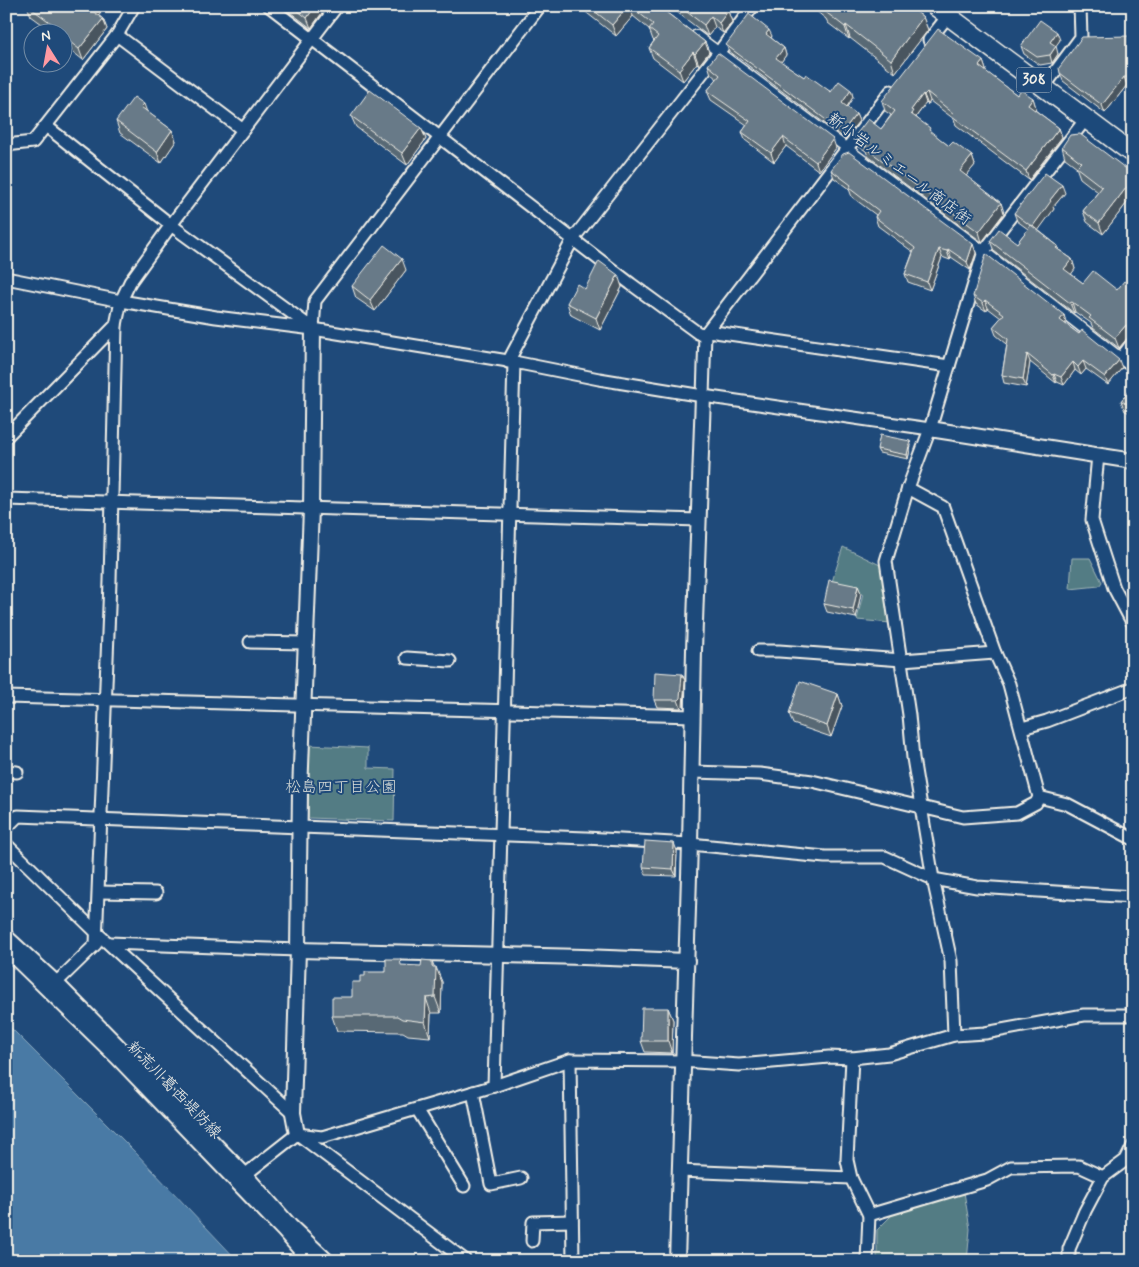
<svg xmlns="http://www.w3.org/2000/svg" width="1139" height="1267" viewBox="0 0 1139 1267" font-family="Mynerve,'Klee One',sans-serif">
	<rect width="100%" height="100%" fill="#1f4a7a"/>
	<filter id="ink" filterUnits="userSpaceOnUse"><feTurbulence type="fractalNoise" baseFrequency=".02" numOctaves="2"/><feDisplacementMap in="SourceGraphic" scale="10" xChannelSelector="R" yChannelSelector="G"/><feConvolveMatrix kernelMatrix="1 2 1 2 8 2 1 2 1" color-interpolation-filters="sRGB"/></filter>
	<g filter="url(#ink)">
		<g fill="#527c84" stroke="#a3b6b6">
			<path d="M843 547 880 565 891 623 857 620 863 593 831 585Z"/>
			<path d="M1072 558H1090L1102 582 1099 586 1070 589Z"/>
			<path d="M309 745 368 748V768L395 769 394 821 308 818Z"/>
			<path d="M964 1192 970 1229 967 1261H877V1230L892 1215Z"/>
		</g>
		<path fill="#487aa5" stroke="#8daac0" d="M6 1023 136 1153 238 1261H6Z"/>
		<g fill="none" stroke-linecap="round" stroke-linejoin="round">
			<g stroke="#f4f1e8" stroke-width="12">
				<path id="pedestrian" d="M696 35 984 251 1121 358"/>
			</g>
			<g stroke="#f4f1e8" stroke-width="15">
				<g id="minor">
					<path d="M269 6 631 284 698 333 705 334"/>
					<path d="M117 35 243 130"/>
					<path d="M929 40 948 16"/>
					<path d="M1044 87 1081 37 1080 6"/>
					<path d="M46 126 171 225 312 328"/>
					<path d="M6 145 33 142 117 35 134 6"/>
					<path d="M6 278 121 301 216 317 313 329 514 362 599 379 703 396 930 429"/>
					<path d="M313 329 315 301 540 6"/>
					<path d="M708 331 949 366"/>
					<path d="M1133 342 1121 358 1133 367"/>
					<path d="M508 362 573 239 719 52 753 6"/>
					<path d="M703 396 705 334 891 91"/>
					<path d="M6 437 116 325"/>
					<path d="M1098 455 1092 520 1114 588 1133 624"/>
					<path d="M908 488 943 507 995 653 1009 684 1039 797"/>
					<path d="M6 499C237 507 468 512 699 520"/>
					<path d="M250 642 306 643"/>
					<path d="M758 651H779L902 660 995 653"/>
					<path d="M407 658 450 661"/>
					<path d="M6 697 693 716"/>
					<path d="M1022 728 1047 721 1133 688"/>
					<path d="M6 771 17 772"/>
					<path d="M692 772 760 774 812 781 963 817 1017 813 1036 803 1039 797 1067 804 1133 839"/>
					<path d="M6 828 18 816 586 838 690 844 825 857H885L933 879 977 887 1133 897"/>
					<path d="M6 844 97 933 293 1113"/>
					<path d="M99 892 156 893"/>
					<path d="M6 935 57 982 246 1174"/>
					<path d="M109 943 298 950"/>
					<path d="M57 982 96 944 110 581 116 325 121 301 130 282 171 225 337 6"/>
					<path d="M954 1035 951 961 933 879 913 758 909 715 886 561 908 488 930 429 984 251 1085 120"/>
					<path d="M852 1058 847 1160 851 1178 869 1215 867 1261"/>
					<path d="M570 1060 573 1261"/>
					<path d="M494 1086 514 362"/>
					<path d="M473 1092 491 1184 521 1178"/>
					<path d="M417 1109 464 1186"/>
					<path d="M299 1135 466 1261"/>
					<path d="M679 1171 851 1178"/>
					<path d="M869 1215 987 1180 1011 1167 1079 1166 1103 1177"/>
					<path d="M532 1241 533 1222 572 1221"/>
					<path d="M329 1261 291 1225 246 1174 297 1134 322 1137 494 1086 570 1060 682 1061 739 1065 829 1057 852 1058 889 1054 954 1035 985 1033 1084 1015H1133"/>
					<path d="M1069 1261V1249L1085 1211 1103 1177 1126 1160 1133 1146"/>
				</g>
			</g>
			<g stroke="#f4f1e8" stroke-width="18">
				<g id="tertiary">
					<path d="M930 429 1133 461"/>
					<path d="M298 950 583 957 687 961"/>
					<path d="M297 1134 293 1113 298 950 300 792 311 509 313 329"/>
					<path d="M677 1261 690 844 694 650 703 396"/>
				</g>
			</g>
			<g stroke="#f4f1e8" stroke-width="19">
				<path id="secondary" d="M6 948 117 1056 285 1231 311 1261"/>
			</g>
			<g stroke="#f4f1e8" stroke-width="21">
				<path id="primary" d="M935 6 1133 154"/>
			</g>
			<use href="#pedestrian" stroke="#1f4a7a" stroke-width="9"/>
			<use href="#minor" stroke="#1f4a7a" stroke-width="11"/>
			<use href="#tertiary" stroke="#1f4a7a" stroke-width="14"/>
			<use href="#secondary" stroke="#1f4a7a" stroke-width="15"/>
			<use href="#primary" stroke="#1f4a7a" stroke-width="18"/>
		</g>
		<g fill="#596975" stroke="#f4f1e8">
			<path d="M27 6H100L102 11 98 15 103 19 107 29 83 60 62 43V32H53L31 16Z"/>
			<path d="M282 6H327L311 28Z"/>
			<path d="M578 6H658L705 42 709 52 699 65 697 63 683 81 653 58 649 48 654 41 653 40 649 29 633 16 616 36Z"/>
			<path d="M669 6H721L728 11 732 22 723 33 715 27 708 36Z"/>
			<path d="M810 6H909L923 17 928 30 895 73 850 38 849 39 828 23 826 19Z"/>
			<path d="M1133 34V85H1127L1105 113 1063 81 1060 73Z"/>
			<path d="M772 36 771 38 784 48 786 55 781 62 804 77 831 92 851 90 853 97 847 107 856 114 859 121 846 137 845 136 844 138 729 51 726 45Z"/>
			<path d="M1060 40 1055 46 1058 54 1052 63 1040 65 1024 54 1021 46Z"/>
			<path d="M983 61 986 70 985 71 1017 95 1033 98 1036 108 1035 110 1059 128 1062 137 1029 180 956 125 954 119 930 101 928 105 926 103 916 117 932 133 949 146 972 156 975 165 966 176 1001 203 1004 213 982 242 868 156 866 151 858 146 855 136 881 129 891 115 885 111 882 101Z"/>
			<path d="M708 65 836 148 819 171 786 146 774 162 745 140 742 132 747 125 711 100 707 91 717 79 711 74Z"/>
			<path d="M146 111 172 130 176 141 161 163 120 133 116 121Z"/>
			<path d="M351 116 421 128 426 139 407 165 356 127Z"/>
			<path d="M1062 147 1133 174V195L1103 234 1087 222 1083 211 1098 192 1080 178 1076 167H1077L1065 158Z"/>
			<path d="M831 170 976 253 970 270 951 257 950 260 942 257 930 290 908 282 905 274 913 252 878 226 875 217 876 215 852 197 849 189 834 178Z"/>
			<path d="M1065 193 1053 207 1054 209 1038 230 1058 246 1059 250 1072 259 1075 269 1071 274 1083 283 1117 290 1133 287V336L1130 335 1119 348 1093 328 1091 323 1075 312 1074 313 994 251 990 241 1017 243 1028 229 1017 221 1014 213Z"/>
			<path d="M406 270 375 311 356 298 352 286Z"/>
			<path d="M622 287 600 330 571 315 567 303 585 289Z"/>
			<path d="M973 296 1064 315 1066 323V324L1122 368 1108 385 1086 369 1081 375 1075 370 1064 385 1057 382 1056 383 1030 362 1026 387 1004 383 1002 375 1007 344 996 335 993 327 1001 318 988 308 986 311 976 304Z"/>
			<path d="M1133 339V356L1129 345Z"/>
			<path d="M1133 385V414L1125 411 1121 401Z"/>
			<path d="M911 445 908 459 879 453 877 449Z"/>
			<path d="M858 586 861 593 856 618 827 612 824 604Z"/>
			<path d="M682 674 685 681 683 706 681 708 657 707 654 700Z"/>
			<path d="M838 694 842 706 831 737 793 724 789 713Z"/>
			<path d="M677 851 676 876 646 875 643 867Z"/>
			<path d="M403 966 435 967 442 982 441 1013H431L430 1037 408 1035 403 1032 337 1031 332 1016 352 997 365 976 386 972Z"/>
			<path d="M668 1008 673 1020 672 1053 645 1052 641 1041Z"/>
		</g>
		<g fill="#48555f" stroke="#f4f1e8">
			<path d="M93 6H100L102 11 94 20 90 9Z"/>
			<path d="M315 6H327L311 28 307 18Z"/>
			<path d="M628 6H629L633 16 616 36 612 25Z"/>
			<path d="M728 11 732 22 723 33 719 23Z"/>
			<path d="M711 16 715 27 708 36 704 25Z"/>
			<path d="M923 17 928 30 895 73 891 60Z"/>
			<path d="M103 19 107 29 83 60 79 49Z"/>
			<path d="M846 25 850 38 849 39 845 27Z"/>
			<path d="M769 30 772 36 768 41 766 34Z"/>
			<path d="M1057 32 1060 40 1053 50 1050 42Z"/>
			<path d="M705 42 709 52 699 65 695 54Z"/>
			<path d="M1056 46 1058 54 1052 63 1050 55Z"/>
			<path d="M784 48 786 55 779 65 776 58Z"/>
			<path d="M693 52 697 63 683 81 679 70Z"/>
			<path d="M983 61 986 70 982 75 979 66Z"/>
			<path d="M1124 77 1127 85 1105 113 1102 105Z"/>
			<path d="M851 90 853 97 845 110 842 103Z"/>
			<path d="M927 92 930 101 928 105 924 95Z"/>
			<path d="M923 94 926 103 915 118 911 114V110Z"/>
			<path d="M1033 98 1036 108 1031 114 1028 105Z"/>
			<path d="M144 104 148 115 141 107Z"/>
			<path d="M856 114 859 121 846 137 844 130Z"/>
			<path d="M421 128 426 139 407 165 402 153Z"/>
			<path d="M1059 128 1062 137 1029 180 1026 171Z"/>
			<path d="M842 129 845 136 844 138 841 131Z"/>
			<path d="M172 130 176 141 161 163 157 152Z"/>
			<path d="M783 137 786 146 774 162 771 153Z"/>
			<path d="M833 139 836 148 819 171 816 162Z"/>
			<path d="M972 156 975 165 963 180 960 171Z"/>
			<path d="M1133 179V195L1103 234 1099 223Z"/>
			<path d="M1062 185 1065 193 1053 207 1054 209 1035 235 1032 227 1050 200Z"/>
			<path d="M1001 203 1004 213 982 242 979 232Z"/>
			<path d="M973 244 976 253 970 270 967 262Z"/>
			<path d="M939 249 942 257 930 290 927 282Z"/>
			<path d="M948 249 951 257 950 260 947 251Z"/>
			<path d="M402 259 406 270 375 311 370 300Z"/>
			<path d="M1072 259 1075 269 1068 279 1064 269Z"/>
			<path d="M618 275 622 287 600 330 596 318Z"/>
			<path d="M985 300 988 308 986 311 983 303Z"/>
			<path d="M1072 302 1075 312 1074 313 1070 303Z"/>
			<path d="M1064 315 1066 323 1063 328 1060 320Z"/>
			<path d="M1126 325 1130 335 1119 348 1115 338Z"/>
			<path d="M1027 354 1030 362 1026 387 1023 379Z"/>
			<path d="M1119 360 1122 368 1108 385 1105 377Z"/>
			<path d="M1083 361 1086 369 1081 375 1078 367Z"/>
			<path d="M1073 362 1075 370 1064 385 1061 377Z"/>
			<path d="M1054 374 1057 382 1056 383 1053 375Z"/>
			<path d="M910 441 911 445 908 459 907 455Z"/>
			<path d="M858 586 861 593 856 618 853 610Z"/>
			<path d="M682 674 685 681 683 706 681 708 678 700Z"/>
			<path d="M838 694 842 706 831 737 827 726Z"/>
			<path d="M674 843 677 851 676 876 673 869Z"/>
			<path d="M432 961 436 971V967L442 982 441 1013 435 997 432 967Z"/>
			<path d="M426 998 431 1013 430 1037 425 1022Z"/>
			<path d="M668 1008 673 1020 672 1053 668 1041Z"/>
		</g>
		<g fill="#677a88" stroke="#f4f1e8">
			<path d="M28 6H93L90 9 103 19 79 49 62 36V32H58L53 28 55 26Z"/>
			<path d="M292 6H315L307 18Z"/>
			<path d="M588 6H628L612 25Z"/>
			<path d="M630 6H658L705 42 695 54 693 52 679 70 649 48 658 36 649 29 653 24Z"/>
			<path d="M679 6H721L728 11 719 23 711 16 704 25Z"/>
			<path d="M822 6H909L923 17 891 60 846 25 845 27 823 10 825 8Z"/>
			<path d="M749 14 769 30 766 34 784 48 776 58 804 77 806 74 831 92 839 81 851 90 842 103 856 114 844 130 842 129 841 131 726 45Z"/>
			<path d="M1040 20 1057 32 1050 42 1056 46 1050 55 1037 57 1021 46Z"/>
			<path d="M938 29 983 61 979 66 1017 95 1021 90 1033 98 1028 105 1059 128 1026 171 952 116 954 114 927 92 924 95 923 94 911 110 913 111 911 114 930 128 929 130 949 146 953 142 972 156 960 171 1001 203 979 232 864 147 867 146 855 136 868 119 881 129 895 111 882 101Z"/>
			<path d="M1133 34V68H1132V77H1124L1102 105 1060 73 1059 68 1082 37 1130 36Z"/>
			<path d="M718 53 833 139 816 162 783 137 771 153 742 132 750 121 707 91 720 75 708 65Z"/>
			<path d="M370 90 421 128 402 153 351 116Z"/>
			<path d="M134 97 144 104 141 107 172 130 157 152 116 121Z"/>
			<path d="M1080 134 1133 174V179L1099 223 1083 211 1102 187 1076 167 1081 162 1062 147 1070 135Z"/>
			<path d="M849 152 973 244 967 262 948 249 947 251 939 249 927 282 905 274 915 248 875 217 879 211 849 188 851 185 831 170 843 154Z"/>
			<path d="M1045 173 1062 185 1050 200 1051 201 1033 226 1031 225V226L1014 213Z"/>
			<path d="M1031 225 1058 246 1056 248 1072 259 1064 269 1083 283 1093 271 1117 290 1124 281 1133 287V326L1126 325 1115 338 1089 318 1091 316 1072 302 1070 303 990 241 999 229 1017 243Z"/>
			<path d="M384 245 402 259 370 300 352 286Z"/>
			<path d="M986 254 1064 315 1060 320 1079 334 1082 330 1119 360 1105 377 1083 361 1078 367 1073 362 1061 377 1054 374 1053 375 1027 354 1023 379 1002 375 1008 339 993 327 1004 314 985 300 983 303 973 296Z"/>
			<path d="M599 261 618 275 596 318 567 303 577 284 585 289Z"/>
			<path d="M1133 339V348L1129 345Z"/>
			<path d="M1133 385V406L1121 401Z"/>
			<path d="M880 435 910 441 907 455 877 449Z"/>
			<path d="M829 580 858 586 853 610 824 604Z"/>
			<path d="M655 672 682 674 680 698 678 700H654Z"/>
			<path d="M800 681 838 694 827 726 789 713Z"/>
			<path d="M645 841 674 843 673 869 643 867Z"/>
			<path d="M386 959H400L401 965 421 966 422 960 432 961V967H436L435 997 426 998 425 1022 402 1019 397 1016H332V997H352V982H360V976H365V972H386Z"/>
			<path d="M642 1008H668V1041H641Z"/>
		</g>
	</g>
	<g text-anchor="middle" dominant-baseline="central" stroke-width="4" stroke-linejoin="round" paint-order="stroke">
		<rect fill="#1f4a7a" stroke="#b4bfc7" stroke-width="1" x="1016.5" y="67.5" width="35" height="25" rx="4"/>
		<g font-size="15" font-weight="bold" fill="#f4f1e8">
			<text x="1034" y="80">308</text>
		</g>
		<g font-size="16" fill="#f4f1e8" stroke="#1f4a7a">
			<text transform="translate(899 169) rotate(37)">新小岩ルミエール商店街</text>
			<text transform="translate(174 1090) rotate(46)">新荒川葛西堤防線</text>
		</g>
		<g font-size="16" fill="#dcdfd9" stroke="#1f4a7a">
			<text x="341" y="787">松島四丁目公園</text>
		</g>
	</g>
	<rect width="1139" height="1267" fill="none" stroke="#1f4a7a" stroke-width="25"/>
	<rect x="12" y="12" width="1114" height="1242" fill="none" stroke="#f4f1e8" stroke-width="2" filter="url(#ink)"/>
	<g transform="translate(48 48) rotate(349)"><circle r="24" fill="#1f4a7a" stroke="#748da6"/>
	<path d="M0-4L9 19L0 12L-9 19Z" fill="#ff9aa2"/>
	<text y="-8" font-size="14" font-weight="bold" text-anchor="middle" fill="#f4f1e8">N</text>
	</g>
</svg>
